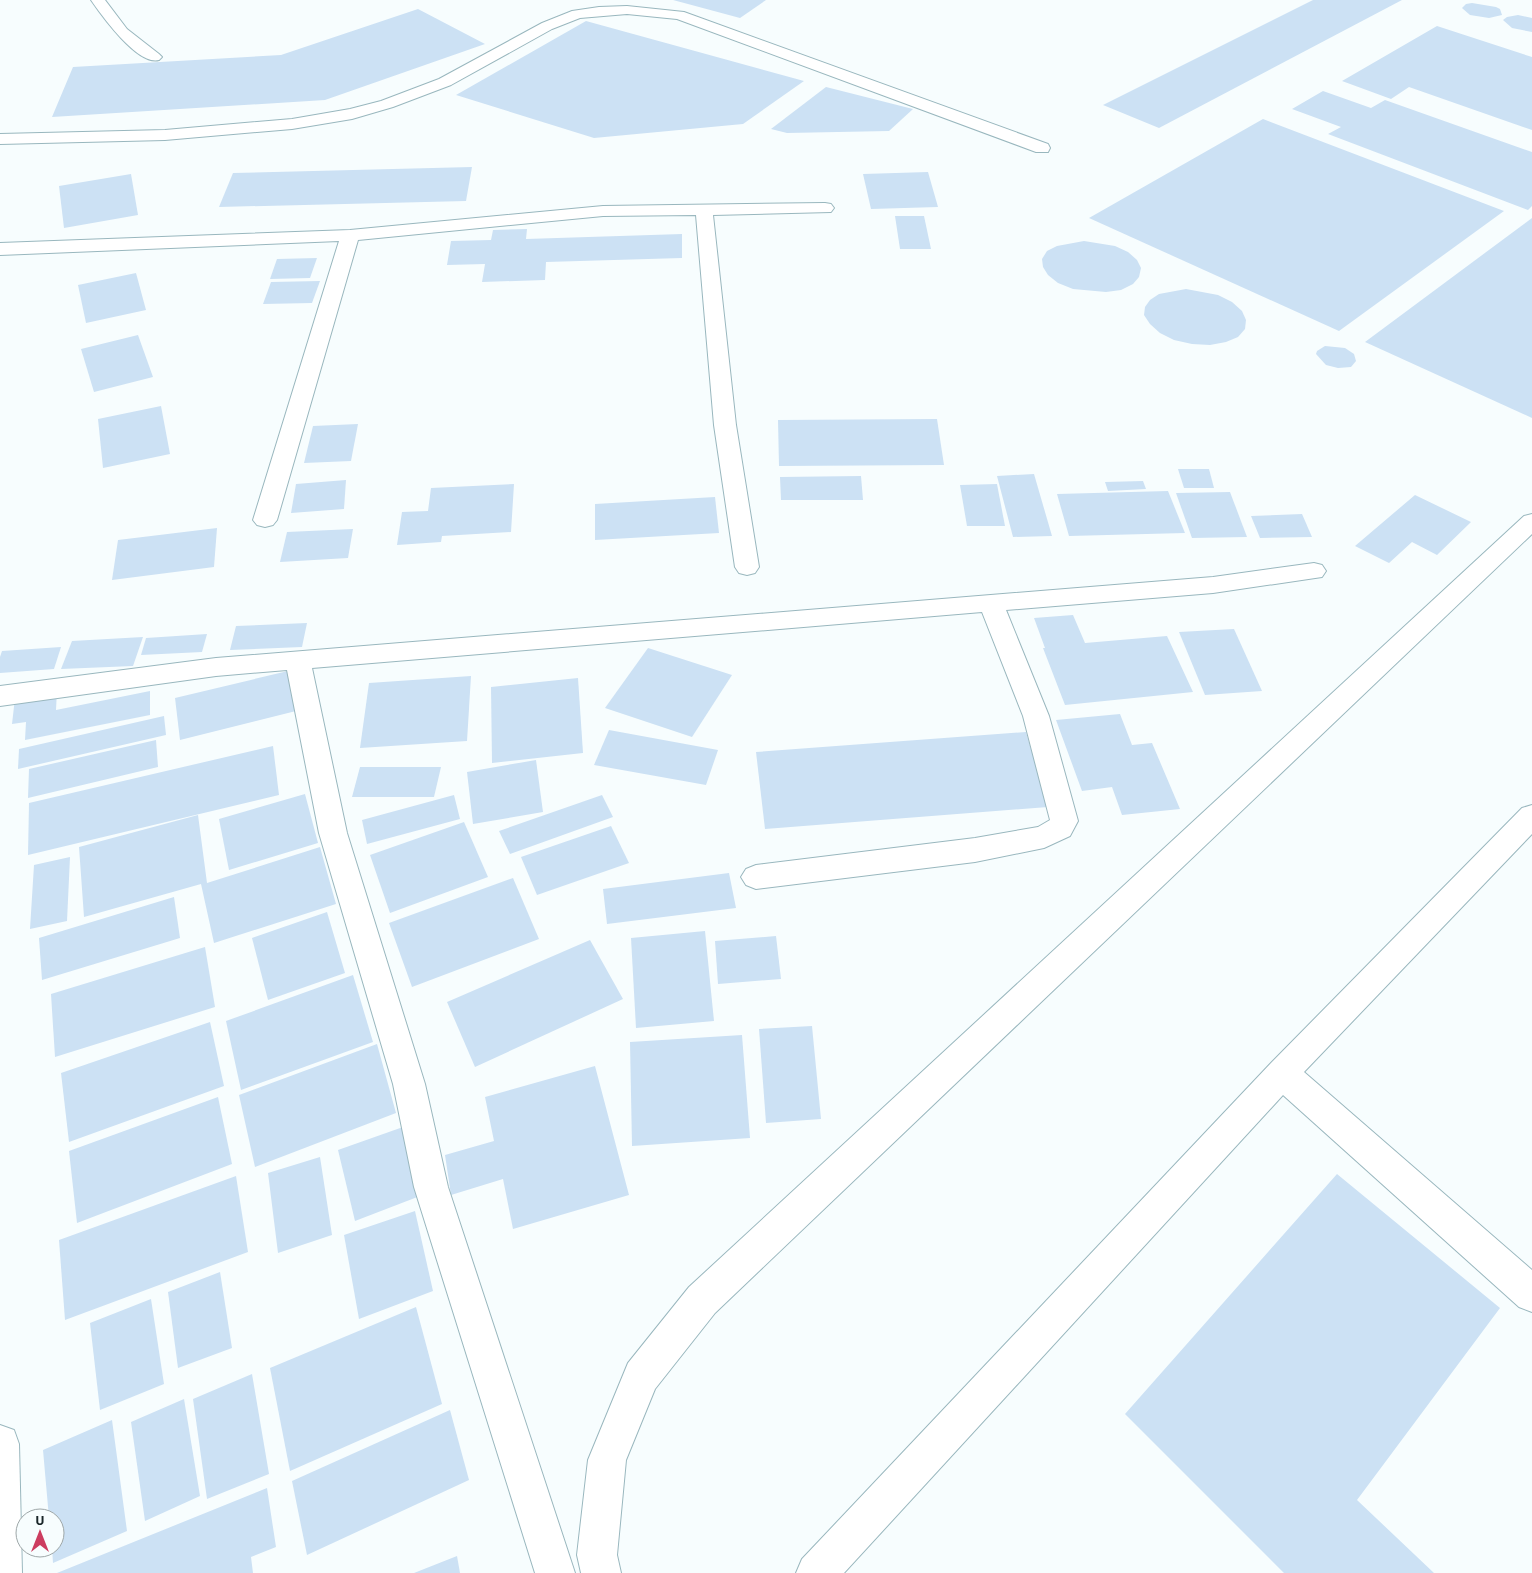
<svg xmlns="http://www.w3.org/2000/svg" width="1532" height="1573" viewBox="0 0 1532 1573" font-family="Barlow,sans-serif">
	<rect width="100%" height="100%" fill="#f7fdfe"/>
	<g fill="#cce1f4">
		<path d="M673 0H766L740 18Z"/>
		<path d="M1313 0H1402L1159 128 1103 105Z"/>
		<path d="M1472 3 1496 7 1500 9 1502 15 1489 18 1470 15 1462 8 1466 4Z"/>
		<path d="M418 9 485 44 325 100 52 117 73 67 281 55Z"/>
		<path d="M1518 15 1532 18V32L1512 28 1503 20 1507 17Z"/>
		<path d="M586 21 804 81 743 124 594 138 456 95Z"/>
		<path d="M1437 26 1532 57V130L1409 87 1391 99 1342 81Z"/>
		<path d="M826 87 913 109 889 131 787 133 771 129Z"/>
		<path d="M1323 91 1371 108 1385 100 1532 152V206L1528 210 1328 134 1341 127 1292 109Z"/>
		<path d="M1263 119 1504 211 1339 331 1089 218Z"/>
		<path d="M472 167 466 201 219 207 233 173Z"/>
		<path d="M928 172 938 207 871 209 863 174Z"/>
		<path d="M131 174 138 215 64 228 59 186Z"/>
		<path d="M895 216H924L931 249H900Z"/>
		<path d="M1532 218V418L1365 342Z"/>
		<path d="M527 229 526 239 682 234V258L546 262 545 280 482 282 485 264 447 265 451 241 491 240 493 230Z"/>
		<path d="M1084 241 1115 246 1128 252 1137 260 1141 268 1139 277 1133 284 1121 290 1106 292 1073 289 1058 283 1048 275 1043 267 1042 259 1047 251 1057 246Z"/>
		<path d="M317 258 310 278 270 279 277 259Z"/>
		<path d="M136 273 146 310 86 323 78 285Z"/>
		<path d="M320 281 312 303 263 304 271 282Z"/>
		<path d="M1186 289 1218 295 1232 302 1242 311 1246 320 1245 329 1238 337 1226 342 1210 345 1192 344 1174 340 1160 333 1150 324 1144 315 1145 307 1150 300 1159 294Z"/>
		<path d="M138 335 153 377 94 392 81 349Z"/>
		<path d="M1325 346 1345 348 1354 354 1356 361 1351 367 1338 368 1326 365 1316 354 1317 351Z"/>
		<path d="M161 406 170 454 103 468 98 419Z"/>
		<path d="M937 419 944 465 779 466 778 420Z"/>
		<path d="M358 424 351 461 304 463 313 426Z"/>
		<path d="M1178 469H1209L1214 488H1184Z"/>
		<path d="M1034 474 1052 536 1013 537 997 476Z"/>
		<path d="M861 476 863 500H781L780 477Z"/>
		<path d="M346 480 344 509 291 513 296 484Z"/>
		<path d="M1143 481 1146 489 1108 491 1105 482Z"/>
		<path d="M514 484 511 532 442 536 441 542 397 545 402 512 428 511 431 488Z"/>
		<path d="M997 484 1005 526H967L960 485Z"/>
		<path d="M1168 491 1185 533 1069 536 1057 494Z"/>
		<path d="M1230 492 1247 537 1192 538 1176 493Z"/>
		<path d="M1415 495 1471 522 1437 555 1412 542 1389 563 1355 546Z"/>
		<path d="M715 497 719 533 595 540V504Z"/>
		<path d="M1302 514 1312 537 1260 538 1251 516Z"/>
		<path d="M217 528 214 567 112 580 118 540Z"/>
		<path d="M353 529 348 558 280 562 287 532Z"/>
		<path d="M1073 615 1085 643 1167 636 1193 692 1065 705 1043 648H1045L1034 618Z"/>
		<path d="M307 623 302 647 230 650 236 626Z"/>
		<path d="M1234 629 1262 691 1205 695 1179 632Z"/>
		<path d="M207 634 202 652 141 655 146 638Z"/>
		<path d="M143 637 133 666 61 669 72 641Z"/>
		<path d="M61 647 54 669 0 673V657L2 651Z"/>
		<path d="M648 648 732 675 692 737 605 708Z"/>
		<path d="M288 671 296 711 180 740 175 698Z"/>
		<path d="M471 676 467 741 360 748 369 683Z"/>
		<path d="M578 678 583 753 492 763 491 687Z"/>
		<path d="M57 690 56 710 150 691V715L25 740 26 722 12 724 15 698Z"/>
		<path d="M1120 714 1132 745 1152 743 1180 809 1122 815 1112 787 1082 791 1056 720Z"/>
		<path d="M164 716 166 735 18 769 19 749Z"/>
		<path d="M609 730 718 750 706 785 594 765Z"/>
		<path d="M1026 732 1048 807 765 829 756 752Z"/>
		<path d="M156 740 158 767 28 798 29 769Z"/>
		<path d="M273 746 279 795 28 855 29 803Z"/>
		<path d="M536 760 543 812 473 824 467 772Z"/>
		<path d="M360 767H441L434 797H352Z"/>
		<path d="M305 794 318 843 229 870 219 819Z"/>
		<path d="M454 795 460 819 367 844 362 820Z"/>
		<path d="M602 795 613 817 510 854 499 831Z"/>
		<path d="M198 815 207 883 320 847 336 904 214 943 201 884 84 917 79 847Z"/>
		<path d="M464 822 488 877 390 913 370 855Z"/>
		<path d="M611 826 629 863 537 895 521 857Z"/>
		<path d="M70 857 67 921 30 929 34 865Z"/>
		<path d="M729 873 736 908 607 924 603 889Z"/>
		<path d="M513 878 539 939 412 987 389 923Z"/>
		<path d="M174 897 180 938 42 980 39 938Z"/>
		<path d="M327 912 345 973 268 1000 252 938Z"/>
		<path d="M705 931 714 1021 636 1028 631 938Z"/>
		<path d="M776 936 781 979 718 984 715 941Z"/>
		<path d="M590 940 623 999 475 1067 447 1002Z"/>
		<path d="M205 947 215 1007 55 1057 51 994Z"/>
		<path d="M353 975 373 1042 241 1090 226 1021Z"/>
		<path d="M210 1022 224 1086 69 1142 61 1073Z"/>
		<path d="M812 1026 821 1119 766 1123 759 1029Z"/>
		<path d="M742 1035 750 1138 632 1146 630 1042Z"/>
		<path d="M377 1044 396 1113 255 1167 239 1095Z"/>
		<path d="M595 1066 629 1195 513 1229 503 1179 451 1195 445 1155 494 1141 485 1097Z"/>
		<path d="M218 1097 232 1164 77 1223 69 1151Z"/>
		<path d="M403 1127 420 1196 355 1221 338 1150Z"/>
		<path d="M320 1157 332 1235 278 1253 268 1173Z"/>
		<path d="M1337 1174 1500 1308 1357 1500 1434 1573H1284L1125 1414Z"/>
		<path d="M236 1176 248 1252 65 1320 59 1240Z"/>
		<path d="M415 1211 433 1291 359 1319 344 1235Z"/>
		<path d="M220 1272 232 1348 178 1368 168 1292Z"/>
		<path d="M151 1299 164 1384 100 1410 90 1323Z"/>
		<path d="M416 1307 442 1404 290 1471 270 1368Z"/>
		<path d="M252 1374 269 1474 207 1499 193 1399Z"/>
		<path d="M184 1399 200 1496 145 1521 131 1422Z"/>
		<path d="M450 1410 469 1480 307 1555 292 1481Z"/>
		<path d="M112 1420 127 1531 53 1563 52 1548H55V1518H49L43 1450Z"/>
		<path d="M267 1488 276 1547 251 1557 253 1573H57Z"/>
		<path d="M457 1556 460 1573H414Z"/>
	</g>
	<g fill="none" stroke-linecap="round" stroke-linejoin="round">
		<g stroke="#99b7be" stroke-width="2">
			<g id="minor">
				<path d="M91 0H105L127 29 159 54 162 57 159 60C138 66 102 16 91 0Z"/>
				<path d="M627 6 684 12 1048 144 1050 148 1048 152H1036L677 19 627 14 580 18 552 29 451 85 393 107 352 119 292 129 165 140 0 144V134L165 130 292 119 350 109 381 101 439 79 542 23 572 11 599 7Z"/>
				<path d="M825 203 831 204 834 208 831 212 713 215 736 425 759 567 755 573 747 575 739 573 735 567 714 425 696 215 603 216 358 240 277 520 273 525 265 527 257 525 253 520 339 241 0 255V243L350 230 603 206Z"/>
				<path d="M1532 514V534L715 1313 655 1389 626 1460 617 1555 621 1573H581L577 1555 588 1460 628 1363 689 1287 1524 516Z"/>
				<path d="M1314 563 1322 565 1326 571 1322 577 1213 593 1006 610 1049 716 1078 821 1070 836 1044 848 975 862 756 889 746 885 741 877 746 869 756 865 975 838 1038 827 1050 820 1023 716 982 612 312 668 347 833 425 1084 448 1187 575 1573H535L414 1187 393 1084 319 833 287 670 216 676 0 706V686L216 658 1213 577Z"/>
				<path d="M1532 805V834L1304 1072 1532 1270V1312L1519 1307 1283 1095 844 1573H796L802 1559 1271 1063 1522 808Z"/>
				<path d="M0 1425 14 1430 19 1444 22 1573H0Z"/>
			</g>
		</g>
		<use href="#minor" fill="#fff" fill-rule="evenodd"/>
	</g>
	<g transform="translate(40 1533)"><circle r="24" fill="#f7fdfe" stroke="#9ea7a8"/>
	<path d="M0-4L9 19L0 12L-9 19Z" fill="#cc3d60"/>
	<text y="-8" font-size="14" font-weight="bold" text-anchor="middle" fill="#192528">U</text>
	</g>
</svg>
